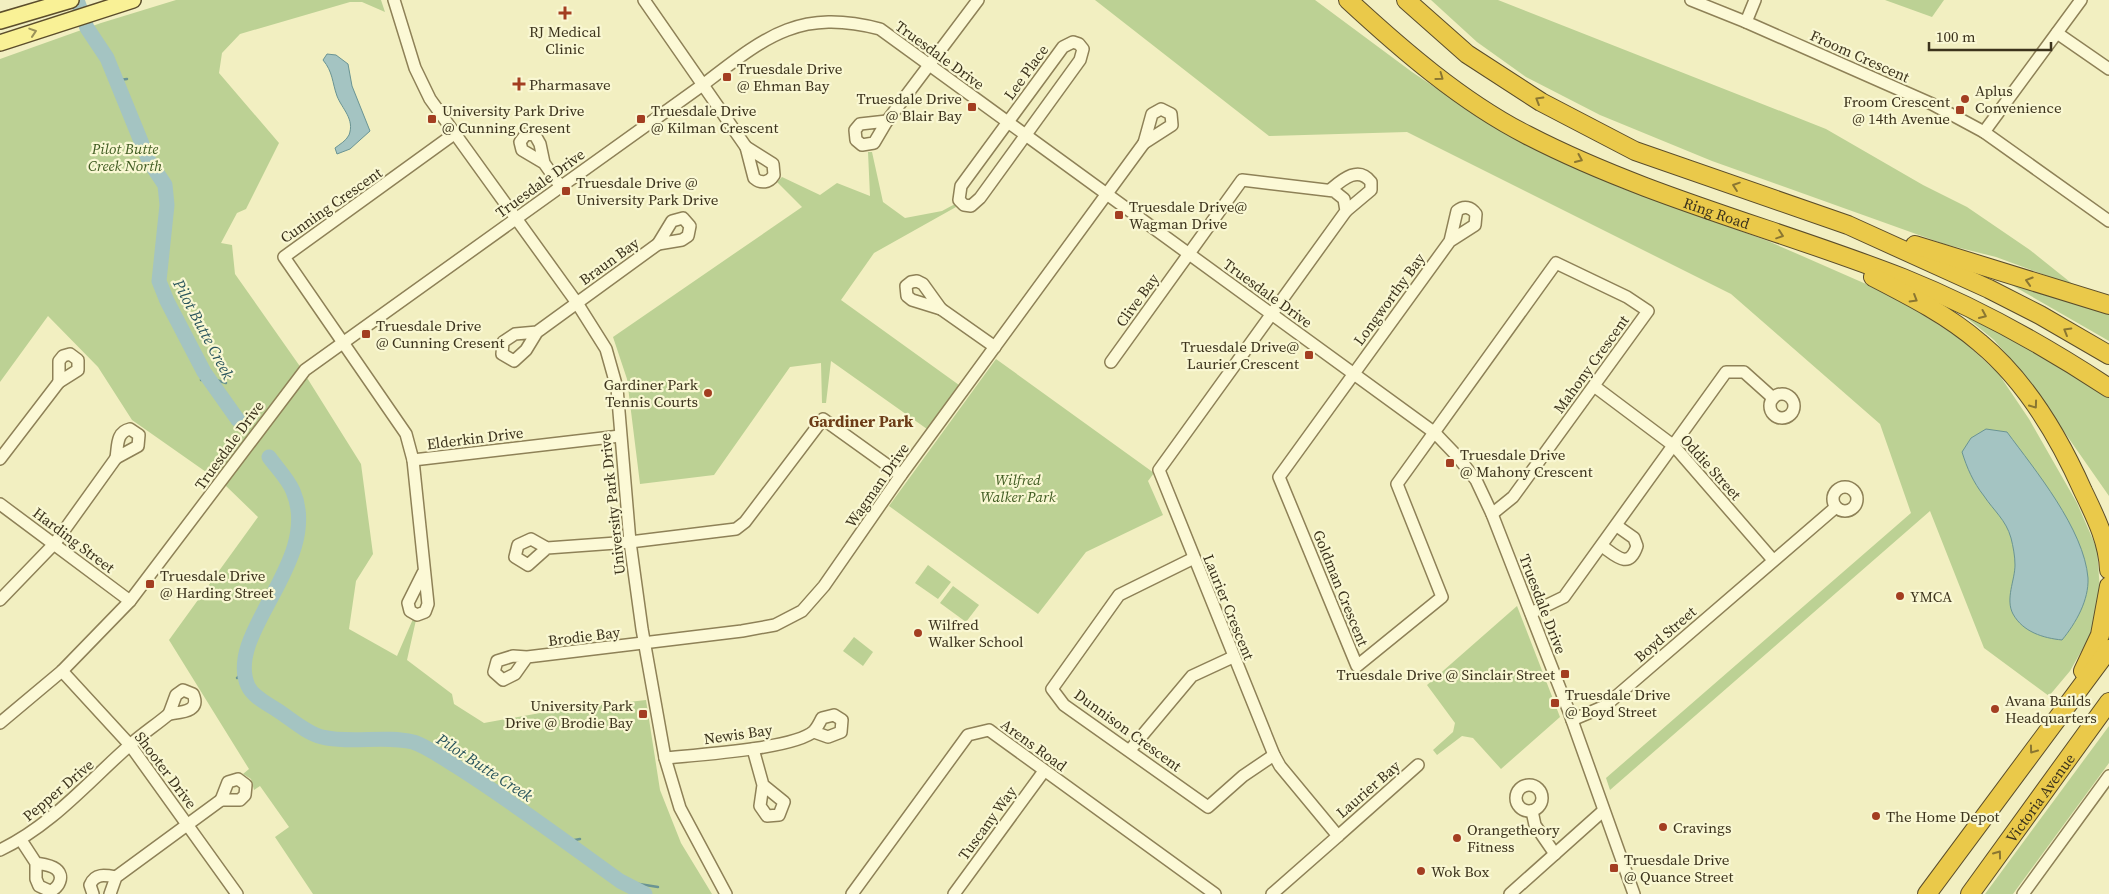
<svg xmlns="http://www.w3.org/2000/svg" width="2109" height="894" viewBox="0 0 2109 894" font-family="'Source Serif 4',serif">
	<rect width="100%" height="100%" fill="#f2efc1"/>
	<g fill="#bcd194">
		<path d="M176 0H381L385 12 362 2H350L240 34 222 53 219 73 279 143 246 209 237 213 221 243 232 245 235 274 299 365 361 464 373 554 356 581 349 629 397 656 413 619 416 620 407 660 452 694 454 704 484 723 557 710 646 700 660 790 681 843 712 894H313L275 837 289 827 260 786 254 790 251 779 243 774 249 769 169 640 258 517 226 486 132 420 98 367 48 316 0 382V59L101 23Z"/>
		<path d="M1095 0H1315L1412 72 1484 120 1527 144 1621 188 1768 241 1866 284 1905 303 1962 340 1998 373 2029 419 2077 503 2097 549 2100 591 2091 634 2070 671 2049 696 1984 648 1930 511 1610 790 1606 778 1911 513 1880 424 1731 294 1407 132 1269 136Z"/>
		<path d="M1431 0H1498L1826 129 1923 185 1967 207 2030 250 2075 286 1996 257 1944 244 1712 161 1600 115 1526 77 1477 42Z"/>
		<path d="M1885 0H1944L1932 17Z"/>
		<path d="M868 152H872L883 202 905 218 942 211 955 204 956 207 874 253 841 300 959 385 927 429 831 361 826 403H822L821 363 790 367 714 475 640 484 627 379 613 337 802 207 777 182 782 177 820 195 837 183 870 196Z"/>
		<path d="M2003 280 2109 314V341Z"/>
		<path d="M1956 309 2049 360 2109 398V496L2023 373 1994 340Z"/>
		<path d="M996 359 1154 473 1148 481 1163 515 1086 552 1038 614 889 506Z"/>
		<path d="M928 565 951 582 938 599 915 583Z"/>
		<path d="M953 586 979 605 966 622 940 603Z"/>
		<path d="M1517 606 1560 717 1501 769 1473 738 1462 736 1437 755 1433 750 1453 732 1455 723 1427 685Z"/>
		<path d="M854 637 873 652 863 666 843 651Z"/>
		<path d="M2109 726V763L2013 894H1985Z"/>
	</g>
	<g fill="#a4c4c2" stroke="#6a9493">
		<path d="M327 54 336 55 348 64 352 86 370 131 350 149 337 154 335 148C340 144 346 141 349 135 355 119 342 109 337 96 332 82 333 72 323 60Z"/>
		<path d="M1986 429 2007 432C2035 470 2084 529 2088 578 2089 600 2076 623 2062 640 2043 638 2023 632 2013 614 2005 599 2015 580 2015 565 2015 556 2013 546 2011 538 2006 520 1994 511 1984 496 1973 482 1967 468 1962 452L1971 438Z"/>
	</g>
	<g fill="none" stroke-linecap="round" stroke-linejoin="round">
		<g stroke="#6a9493" stroke-width="2.5">
			<path d="M114 76 119 80 127 79"/>
			<path d="M206 377 226 383"/>
			<path d="M201 380 204 372"/>
			<path d="M237 678 244 672"/>
			<path d="M548 830 549 835"/>
			<path d="M564 842 580 839"/>
			<path d="M620 881 658 887"/>
		</g>
		<g stroke="#a4c4c2" stroke-width="15">
			<path d="M77 0 87 28 107 58 149 161 165 185 167 205 159 281 167 301 204 372 238 420"/>
			<path d="M269 457C277 468 288 479 293 491 323 561 224 633 248 686 253 697 268 704 277 710 291 719 306 733 322 737 352 744 384 735 413 742 429 747 445 760 459 768 514 803 567 843 620 881L645 894"/>
		</g>
		<g stroke="#8e8157" stroke-width="14">
			<g id="minor">
				<path d="M394 0 415 68 430 99 577 303 606 349 617 388 630 542 642 629 665 758 680 808 726 894"/>
				<path d="M644 0 746 147"/>
				<path d="M1691 0 1746 22 1932 104 1984 132 2109 221"/>
				<path d="M1746 22 1755 0"/>
				<path d="M2057 33 2109 69"/>
				<path d="M1073 42 1079 44 1083 49 1080 60 980 198 971 206 964 205 959 200 961 186 1063 47Z"/>
				<path d="M1161 109 1171 114 1172 125 1144 143 1152 114Z"/>
				<path d="M887 121 978 0"/>
				<path d="M887 121 874 143 862 145 856 140 855 130 860 124Z"/>
				<path d="M1984 132 2081 0"/>
				<path d="M454 134 284 257 406 434 413 460 620 436"/>
				<path d="M746 147 773 164 774 175C769 183 761 184 754 178Z"/>
				<path d="M544 163 522 150 520 142 526 134 535 135 540 144 544 163 561 187"/>
				<path d="M1330 190C1342 180 1358 165 1371 182V190L1346 211"/>
				<path d="M683 218 690 226 688 236 682 240 658 244 672 221Z"/>
				<path d="M1450 241 1457 211C1464 205 1471 207 1476 214L1475 225 1450 241 1279 477 1357 666 1442 597 1397 484 1556 263 1627 297 1648 311 1513 497 1492 514"/>
				<path d="M917 281 923 284 941 309 912 300 907 296 906 286 911 282Z"/>
				<path d="M941 309 995 347"/>
				<path d="M537 332 515 334 503 342 502 354 514 361 526 350 537 332 658 244"/>
				<path d="M70 354 78 360V370L59 382V361L63 356Z"/>
				<path d="M1111 362 1242 180 1334 191 1344 199 1346 211 1159 470 1274 755 1280 766 1338 836 1272 894"/>
				<path d="M1594 386 1674 446 1773 560"/>
				<circle cx="1782" cy="406" r="12"/>
				<path d="M130 429 139 435 138 446 116 458C118 446 116 432 130 429Z"/>
				<path d="M0 459 59 382"/>
				<path d="M413 460 428 604 425 612 417 615 410 611 408 603 423 573"/>
				<circle cx="1845" cy="499" r="12"/>
				<path d="M0 504 130 601"/>
				<path d="M1602 546C1616 556 1629 570 1637 546L1634 538 1617 526"/>
				<path d="M547 548 528 565 515 557 518 545 531 539 547 548 630 542 736 529 745 522 823 419 901 475"/>
				<path d="M1194 558 1119 595 1052 689 1064 705 1208 807 1243 776 1274 755"/>
				<path d="M0 600 55 543 116 458"/>
				<path d="M1531 613 1564 597 1726 372H1744L1773 398"/>
				<path d="M527 657 515 674 503 680 494 672 497 661 513 656 527 657 742 631 775 625 802 611 824 586 901 475 1144 143"/>
				<path d="M62 671 130 745 237 894"/>
				<path d="M183 690 193 694C201 712 181 712 169 714L176 695Z"/>
				<path d="M1572 720 1605 706 1836 507"/>
				<path d="M0 723 62 671 130 601 305 370 704 84C765 37 799 8 880 29L1435 433 1457 456 1476 480 1492 514 1568 709 1634 894"/>
				<path d="M753 749 763 785 760 806 767 816 779 815 784 802 763 785"/>
				<path d="M1130 750 1192 676 1233 657"/>
				<path d="M665 758C694 755 795 749 814 731 817 728 820 722 822 718L834 715 842 720 841 732 828 737 814 732"/>
				<path d="M238 779 246 785 245 795 240 800H221L228 782Z"/>
				<circle cx="1529" cy="798" r="13"/>
				<path d="M1532 811 1535 825 1555 854"/>
				<path d="M1338 836 1418 765"/>
				<path d="M21 840 36 863V879L39 886 50 891C59 888 65 876 56 869 51 865 42 864 36 863"/>
				<path d="M0 850C51 826 88 782 130 745 142 734 156 725 169 714"/>
				<path d="M93 894 90 885C95 873 105 875 116 877"/>
				<path d="M110 894 116 877 221 800"/>
				<path d="M852 894 968 735 989 730 1215 894"/>
				<path d="M954 894 1044 771"/>
				<path d="M1510 894 1603 811"/>
				<path d="M2023 894 2109 776"/>
			</g>
		</g>
		<g stroke="#5b4d2b" stroke-width="18">
			<g id="major">
				<path d="M0 21 71 0"/>
				<path d="M0 43 133 0"/>
			</g>
		</g>
		<g stroke="#5b4d2b" stroke-width="20">
			<g id="highway">
				<path id="s1" d="M1348 0C1401 49 1462 102 1527 135 1647 197 1778 229 1903 278 1975 307 2044 345 2109 388"/>
				<path d="M1406 0 1467 54 1541 102 1635 151 1848 225 1989 289 2040 315 2109 355"/>
				<path d="M1915 245 2109 305"/>
				<path d="M1873 277C1910 296 1949 316 1980 343 2026 381 2059 437 2083 491 2095 516 2108 541 2109 570"/>
				<path d="M2083 671 2100 635 2109 586"/>
				<path d="M1927 894 2109 649"/>
				<path id="s2" d="M1970 894 2109 702"/>
			</g>
		</g>
		<use href="#minor" stroke="#fcf9d6" stroke-width="11"/>
		<use href="#major" stroke="#f9f196" stroke-width="15"/>
		<use href="#highway" stroke="#eac94a" stroke-width="18"/>
	</g>
	<defs><path id="oneway-chevron" d="M-2-3.5L2.5 0L-2 3.5" fill="none" stroke-width="1.6" stroke-linecap="round" stroke-linejoin="round" transform="scale(1.25)"/></defs>
	<use stroke="#9a9259" href="#oneway-chevron" transform="translate(33 32) rotate(-18)"/>
	<g stroke="#8a7631">
		<use href="#oneway-chevron" transform="translate(1440 77) rotate(36)"/>
		<use href="#oneway-chevron" transform="translate(1539 100) rotate(-149)"/>
		<use href="#oneway-chevron" transform="translate(1579 159) rotate(24)"/>
		<use href="#oneway-chevron" transform="translate(1736 186) rotate(-161)"/>
		<use href="#oneway-chevron" transform="translate(1780 235) rotate(19)"/>
		<use href="#oneway-chevron" transform="translate(2029 281) rotate(-163)"/>
		<use href="#oneway-chevron" transform="translate(1914 299) rotate(31)"/>
		<use href="#oneway-chevron" transform="translate(1983 315) rotate(24)"/>
		<use href="#oneway-chevron" transform="translate(2067 331) rotate(-150)"/>
		<use href="#oneway-chevron" transform="translate(2034 405) rotate(54)"/>
		<use href="#oneway-chevron" transform="translate(2033 750) rotate(126)"/>
		<use href="#oneway-chevron" transform="translate(1998 854) rotate(-54)"/>
	</g>
	<g fill="#a33e21" stroke="#f9f7d2" stroke-width="2">
		<path d="M562.5 5.5h5v5h5v5h-5v5h-5v-5h-5v-5h5z"/>
		<rect x="722" y="72" width="10" height="10" rx="2.5"/>
		<path d="M516.5 76.5h5v5h5v5h-5v5h-5v-5h-5v-5h5z"/>
		<circle cx="1965" cy="99" r="5"/>
		<rect x="967" y="102" width="10" height="10" rx="2.5"/>
		<rect x="1955" y="105" width="10" height="10" rx="2.5"/>
		<rect x="427" y="114" width="10" height="10" rx="2.5"/>
		<rect x="636" y="114" width="10" height="10" rx="2.5"/>
		<rect x="561" y="186" width="10" height="10" rx="2.5"/>
		<rect x="1114" y="210" width="10" height="10" rx="2.5"/>
		<rect x="361" y="329" width="10" height="10" rx="2.5"/>
		<rect x="1304" y="350" width="10" height="10" rx="2.5"/>
		<circle cx="708" cy="393" r="5"/>
		<rect x="1445" y="458" width="10" height="10" rx="2.5"/>
		<rect x="145" y="579" width="10" height="10" rx="2.5"/>
		<circle cx="1900" cy="596" r="5"/>
		<circle cx="918" cy="633" r="5"/>
		<rect x="1560" y="669" width="10" height="10" rx="2.5"/>
		<rect x="1550" y="698" width="10" height="10" rx="2.5"/>
		<circle cx="1995" cy="709" r="5"/>
		<rect x="638" y="709" width="10" height="10" rx="2.5"/>
		<circle cx="1876" cy="816" r="5"/>
		<circle cx="1663" cy="827" r="5"/>
		<circle cx="1457" cy="838" r="5"/>
		<rect x="1609" y="863" width="10" height="10" rx="2.5"/>
		<circle cx="1421" cy="871" r="5"/>
	</g>
	<g text-anchor="middle" dominant-baseline="central" stroke-width="4.5" stroke-linejoin="round" paint-order="stroke">
		<g font-size="15" fill="#3c331c" stroke="#f9f7d2" text-anchor="start">
			<text x="565" y="31" text-anchor="middle">RJ Medical<tspan x="565" dy="17">Clinic</tspan></text>
			<text x="737" y="68">Truesdale Drive<tspan x="737" dy="17">@ Ehman Bay</tspan></text>
			<text x="529" y="84">Pharmasave</text>
			<text x="1975" y="90">Aplus<tspan x="1975" dy="17">Convenience</tspan></text>
			<text x="962" y="98" text-anchor="end">Truesdale Drive<tspan x="962" dy="17">@ Blair Bay</tspan></text>
			<text x="1950" y="101" text-anchor="end">Froom Crescent<tspan x="1950" dy="17">@ 14th Avenue</tspan></text>
			<text x="442" y="110">University Park Drive<tspan x="442" dy="17">@ Cunning Cresent</tspan></text>
			<text x="651" y="110">Truesdale Drive<tspan x="651" dy="17">@ Kilman Crescent</tspan></text>
			<text x="576" y="182">Truesdale Drive @<tspan x="576" dy="17">University Park Drive</tspan></text>
			<text x="1129" y="206">Truesdale Drive@<tspan x="1129" dy="17">Wagman Drive</tspan></text>
			<text x="376" y="325">Truesdale Drive<tspan x="376" dy="17">@ Cunning Cresent</tspan></text>
			<text x="1299" y="346" text-anchor="end">Truesdale Drive@<tspan x="1299" dy="17">Laurier Crescent</tspan></text>
			<text x="698" y="384" text-anchor="end">Gardiner Park<tspan x="698" dy="17">Tennis Courts</tspan></text>
			<text x="1460" y="454">Truesdale Drive<tspan x="1460" dy="17">@ Mahony Crescent</tspan></text>
			<text x="160" y="575">Truesdale Drive<tspan x="160" dy="17">@ Harding Street</tspan></text>
			<text x="1910" y="596">YMCA</text>
			<text x="928" y="624">Wilfred<tspan x="928" dy="17">Walker School</tspan></text>
			<text x="1555" y="674" text-anchor="end">Truesdale Drive @ Sinclair Street</text>
			<text x="1565" y="694">Truesdale Drive<tspan x="1565" dy="17">@ Boyd Street</tspan></text>
			<text x="2005" y="700">Avana Builds<tspan x="2005" dy="17">Headquarters</tspan></text>
			<text x="633" y="705" text-anchor="end">University Park<tspan x="633" dy="17">Drive @ Brodie Bay</tspan></text>
			<text x="1886" y="816">The Home Depot</text>
			<text x="1673" y="827">Cravings</text>
			<text x="1467" y="829">Orangetheory<tspan x="1467" dy="17">Fitness</tspan></text>
			<text x="1624" y="859">Truesdale Drive<tspan x="1624" dy="17">@ Quance Street</tspan></text>
			<text x="1431" y="871">Wok Box</text>
		</g>
		<g font-size="15" fill="#3c331c" stroke="#f9f7d2">
			<text transform="translate(940 55) rotate(36)">Truesdale Drive</text>
			<text transform="translate(1860 56) rotate(24)">Froom Crescent</text>
			<text transform="translate(1026 72) rotate(-54)">Lee Place</text>
			<text transform="translate(540 183) rotate(-36)">Truesdale Drive</text>
			<text transform="translate(331 205) rotate(-35)">Cunning Crescent</text>
			<text stroke="none"><textPath href="#s1" startOffset="430">Ring Road</textPath></text>
			<text transform="translate(609 261) rotate(-36)">Braun Bay</text>
			<text transform="translate(1268 293) rotate(36)">Truesdale Drive</text>
			<text transform="translate(1389 299) rotate(-54)">Longworthy Bay</text>
			<text transform="translate(1137 300) rotate(-54)">Clive Bay</text>
			<text transform="translate(1591 364) rotate(-54)">Mahony Crescent</text>
			<text transform="translate(475 438) rotate(-7)">Elderkin Drive</text>
			<text transform="translate(229 445) rotate(-54)">Truesdale Drive</text>
			<text transform="translate(1711 467) rotate(48)">Oddie Street</text>
			<text transform="translate(877 485) rotate(-55)">Wagman Drive</text>
			<text transform="translate(612 504) rotate(-96)">University Park Drive</text>
			<text transform="translate(74 540) rotate(37)">Harding Street</text>
			<text transform="translate(1341 588) rotate(68)">Goldman Crescent</text>
			<text transform="translate(1543 604) rotate(69)">Truesdale Drive</text>
			<text transform="translate(1229 607) rotate(68)">Laurier Crescent</text>
			<text transform="translate(1665 634) rotate(-41)">Boyd Street</text>
			<text transform="translate(584 636) rotate(-7)">Brodie Bay</text>
			<text transform="translate(1128 730) rotate(36)">Dunnison Crescent</text>
			<text transform="translate(738 734) rotate(-8)">Newis Bay</text>
			<text transform="translate(1034 745) rotate(36)">Arens Road</text>
			<text transform="translate(166 770) rotate(53)">Shooter Drive</text>
			<text transform="translate(1368 789) rotate(-41)">Laurier Bay</text>
			<text transform="translate(58 790) rotate(-40)">Pepper Drive</text>
			<text stroke="none"><textPath href="#s2" startOffset="119">Victoria Avenue</textPath></text>
			<text transform="translate(987 823) rotate(-54)">Tuscany Way</text>
		</g>
		<g font-size="15" font-style="italic" fill="#3f5b21" stroke="#f9f7d2">
			<text x="125" y="148">Pilot Butte<tspan x="125" dy="17">Creek North</tspan></text>
			<text x="1018" y="479">Wilfred<tspan x="1018" dy="17">Walker Park</tspan></text>
		</g>
		<g font-size="16" font-style="italic" fill="#2a555d" stroke="#f9f7d2">
			<text transform="translate(204 329) rotate(62)">Pilot Butte Creek</text>
			<text transform="translate(485 767) rotate(33)">Pilot Butte Creek</text>
		</g>
		<g font-size="16" font-weight="bold" fill="#6d3d18" stroke="#f9f7d2">
			<text x="861" y="421">Gardiner Park</text>
		</g>
	</g>
	<path d="M1929 42v8h122v-8" fill="none" stroke="#3c331c" stroke-width="2.5"/>
	<text x="1936" y="42" font-size="15" fill="#3c331c" stroke="#f9f7d2" stroke-width="4" paint-order="stroke">100 m</text>
</svg>
